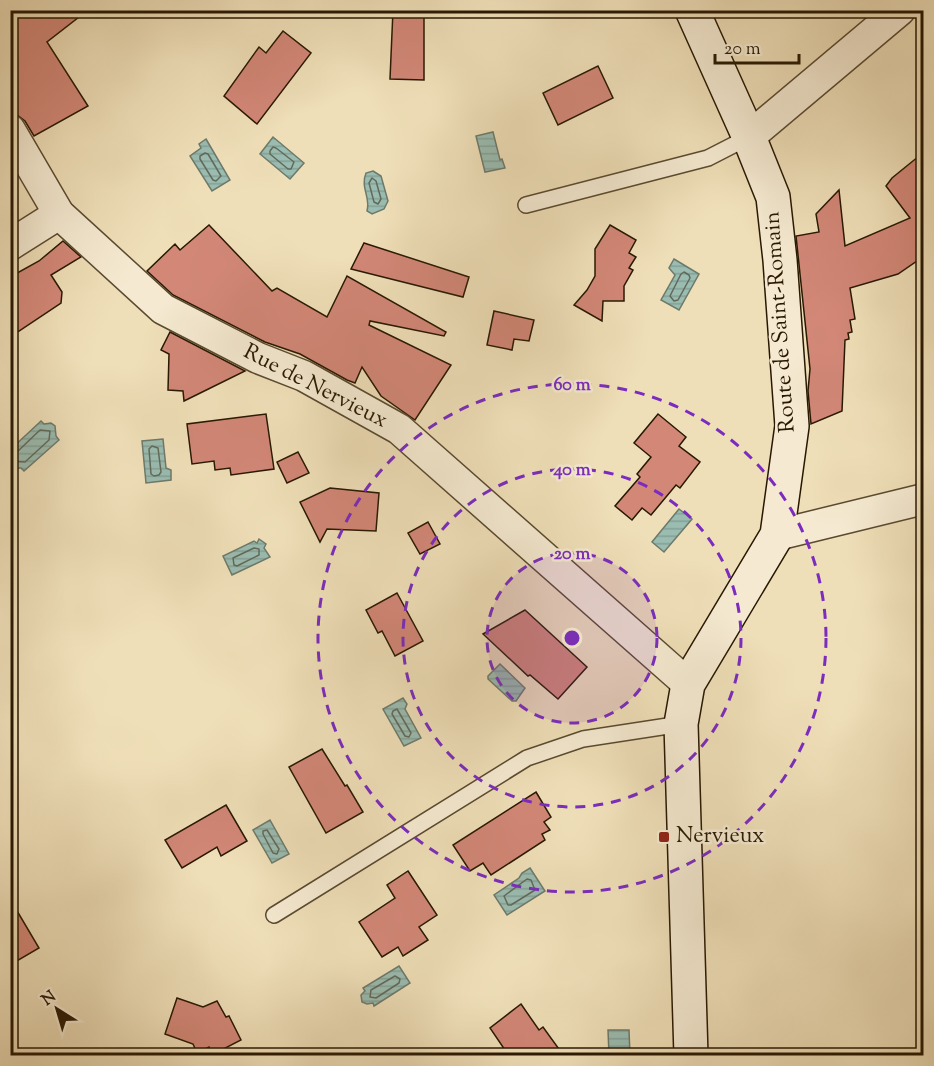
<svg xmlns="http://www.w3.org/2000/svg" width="934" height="1066" viewBox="0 0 934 1066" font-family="'Sorts Mill Goudy',serif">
	<defs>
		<pattern id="water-rules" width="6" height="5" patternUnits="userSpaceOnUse" patternTransform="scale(1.5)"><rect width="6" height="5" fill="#9abcb1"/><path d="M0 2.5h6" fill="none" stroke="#85a197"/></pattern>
	</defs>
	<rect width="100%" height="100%" fill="#efdfb8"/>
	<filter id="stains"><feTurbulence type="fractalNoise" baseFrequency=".00333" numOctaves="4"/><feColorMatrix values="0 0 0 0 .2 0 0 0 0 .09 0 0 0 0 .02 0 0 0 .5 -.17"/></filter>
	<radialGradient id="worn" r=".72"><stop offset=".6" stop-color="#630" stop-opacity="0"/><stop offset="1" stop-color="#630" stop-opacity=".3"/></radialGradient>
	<g fill="url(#water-rules)" stroke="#6c7a6b" stroke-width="1.5">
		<path d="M493 132 500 160 502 159 505 168 485 172 476 136Z"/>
		<path d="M273 137 304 163 290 179 260 154Z"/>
		<path d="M206 139 230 180 212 191 190 156 201 148 199 144Z"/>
		<path d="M373 171 381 176 388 201 384 209 372 214 367 211C371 198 360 187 366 173Z"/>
		<path d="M674 259 699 274 679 310 661 300 675 275 669 268Z"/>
		<path d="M41 421 44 424 51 423 55 426 56 436 59 440 24 471 21 468H14L11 465V449Z"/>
		<path d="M163 439 166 468 171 470V480L146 483 142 441Z"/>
		<path d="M679 509 692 519 664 552 652 542Z"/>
		<path d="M259 539 266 544 264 548 270 557 232 575 223 556 254 541 257 543Z"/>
		<path d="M500 664 525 688 516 701H512L488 679V676Z"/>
		<path d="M403 698 407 704 405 709 421 738 404 746 383 709Z"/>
		<path d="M270 820 289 854 272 863 253 830Z"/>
		<path d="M530 868 545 891 507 915 494 895 519 878 522 873Z"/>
		<path d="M399 966 410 983 374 1006 373 1003 367 1004 362 1002 361 995 365 991 363 988Z"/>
		<path d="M608 1030H629L630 1055H609Z"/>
	</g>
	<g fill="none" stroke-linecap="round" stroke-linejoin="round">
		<g stroke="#616a5a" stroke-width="1.5">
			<path d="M273 147 276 148 294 162 291 169H288L270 154V151Z"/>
			<path d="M205 153 208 154 221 176 216 181 213 180 200 159V156Z"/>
			<path d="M372 178 376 181 381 199 378 204 374 202 369 183Z"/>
			<path d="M684 272 689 275 690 278 678 300 674 301 670 296 681 274Z"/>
			<path d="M152 446 158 448 161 472 159 475 154 476 151 474 149 449Z"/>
			<path d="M10 453 17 452 40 430 50 431 49 440 25 462 10 461"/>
			<path d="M254 548 259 549V555L237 566 234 565 233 558Z"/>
			<path d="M397 709 411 733 409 737 405 736 392 714 393 711Z"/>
			<path d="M267 830 279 849 277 854 273 853 263 834V831Z"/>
			<path d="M527 879 531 880 535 890 511 905H508L504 896Z"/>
			<path d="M395 976 400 979 399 983 376 998 370 997 371 990Z"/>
		</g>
	</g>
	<g fill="#d28777" stroke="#281802" stroke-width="1.5">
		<path d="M10 10H88L47 42 88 106 34 136 25 121 16 114 10 104Z"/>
		<path d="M393 10 424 12V80L390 79Z"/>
		<path d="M283 31 311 53 257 124 224 96 259 47 266 53Z"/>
		<path d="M598 66 613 98 558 125 543 93Z"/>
		<path d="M924 152V256L898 274 850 288 855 319 850 320 852 332 848 333 849 339 845 340 842 411 811 424 808 391 810 369 796 236 819 232 816 214 839 190 845 246 910 218 886 186 892 178Z"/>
		<path d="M209 225 272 291 277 288 327 317 347 276 446 332 444 336 370 321 369 325 451 365 415 420 381 396 362 367 355 383 347 380 300 354 265 342 173 295 147 271 175 244 180 250Z"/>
		<path d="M610 225 636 240 629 253 636 257 629 268 633 270 624 286V301H603L602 321 574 305 587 290 595 276V249Z"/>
		<path d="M63 241 81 257 51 275 62 292 61 303 10 337V277L39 261Z"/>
		<path d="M364 243 469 277 463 297 351 269Z"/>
		<path d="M494 311 534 320 529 341 514 339 512 350 487 345Z"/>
		<path d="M170 332 245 371 184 401 183 391 168 390 169 354 161 350Z"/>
		<path d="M266 414 274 469 231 475 230 468 215 470 214 461 192 464 187 424Z"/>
		<path d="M658 414 686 437 679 446 700 462 680 488 676 485 651 515 642 508 632 520 615 506 640 477 637 474 651 457 634 443Z"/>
		<path d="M298 452 309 473 287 483 277 462Z"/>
		<path d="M330 488 379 493 376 531 327 529 320 542 300 502Z"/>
		<path d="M428 522 440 544 420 554 408 533Z"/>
		<path d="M397 593 423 641 395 656 382 631 378 633 366 610Z"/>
		<path d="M525 610 587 667 558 699 530 675 528 676 483 634Z"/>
		<path d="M322 749 345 786 347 785 363 812 326 833 289 767Z"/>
		<path d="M536 792 551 817 544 822 550 830 542 834 545 840 491 875 483 863 470 871 453 845Z"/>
		<path d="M226 805 247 841 221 856 217 847 182 868 165 840Z"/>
		<path d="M408 871 437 915 419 927 428 940 403 956 398 947 382 957 359 922 395 898 387 885Z"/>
		<path d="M10 899 39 948 10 965Z"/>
		<path d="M177 998 203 1007 217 1001 226 1017 229 1016 241 1040 212 1055 209 1047 197 1053 193 1044 165 1034Z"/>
		<path d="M521 1004 539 1030 543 1027 564 1056H509L490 1028Z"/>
	</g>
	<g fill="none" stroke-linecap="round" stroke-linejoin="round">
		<g stroke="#5a4a30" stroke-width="18">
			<g id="service">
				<path d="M526 205 708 158 749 137"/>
				<path d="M274 915 527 758 583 739 681 724"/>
			</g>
		</g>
		<g stroke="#5a4a30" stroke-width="33">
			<g id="minor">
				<path d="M10 130 59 214 163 309 258 358 304 376 399 429 688 684"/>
				<path d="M749 137 900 10"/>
				<path d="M10 245 59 214"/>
				<path d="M777 535 924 499"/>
			</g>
		</g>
		<g stroke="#281802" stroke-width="36">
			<path id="secondary" d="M691 1056 681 724 688 684 777 535 792 426 780 260 773 197 749 137 692 10"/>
		</g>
		<use href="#service" stroke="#f5ead1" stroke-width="15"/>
		<use href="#minor" stroke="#f5ead1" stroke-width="30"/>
		<use href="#secondary" stroke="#f5ead1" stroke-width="33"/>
	</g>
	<circle cx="572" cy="638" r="85" fill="#7b2cbf" fill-opacity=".12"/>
	<g fill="none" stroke="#7b2cbf" stroke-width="3" stroke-dasharray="10 8">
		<circle cx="572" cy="638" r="85"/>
		<circle cx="572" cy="638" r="169"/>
		<circle cx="572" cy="638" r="254"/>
	</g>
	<rect fill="#8f2418" stroke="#f5ead1" stroke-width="2" x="658" y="831" width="12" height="12" rx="3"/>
	<g text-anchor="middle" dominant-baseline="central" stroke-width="5" stroke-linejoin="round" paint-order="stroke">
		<g font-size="22" fill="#281802" stroke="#f5ead1">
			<text transform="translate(781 322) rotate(-94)">Route de Saint-Romain</text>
			<text transform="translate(315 387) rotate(27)">Rue de Nervieux</text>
		</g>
		<g font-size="22" fill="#281802" stroke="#f5ead1" text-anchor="start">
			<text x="676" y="837">Nervieux</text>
		</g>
	</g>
	<circle cx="572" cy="638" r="9" fill="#7b2cbf" stroke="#f5ead1" stroke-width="3"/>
	<g font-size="18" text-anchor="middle" font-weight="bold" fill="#7b2cbf" stroke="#f5ead1" stroke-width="5" stroke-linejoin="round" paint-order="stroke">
		<text x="572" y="390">60 m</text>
		<text x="572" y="475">40 m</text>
		<text x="572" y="559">20 m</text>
	</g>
	<rect width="934" height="1066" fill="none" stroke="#efdfb8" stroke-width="36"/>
	<rect x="12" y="12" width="910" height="1042" fill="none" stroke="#281802" stroke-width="3"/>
	<rect x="18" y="18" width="898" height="1030" fill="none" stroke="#281802" stroke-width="1.5"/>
	<g transform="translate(57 1009) rotate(323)" stroke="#f5ead1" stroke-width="4.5" paint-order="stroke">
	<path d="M0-4.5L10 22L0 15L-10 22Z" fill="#281802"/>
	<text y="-9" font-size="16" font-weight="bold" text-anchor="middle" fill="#281802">N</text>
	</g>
	<path d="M715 54v9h84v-9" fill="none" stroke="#281802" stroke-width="3"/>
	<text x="724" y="54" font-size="18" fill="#281802" stroke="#f5ead1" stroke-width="4.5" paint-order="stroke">20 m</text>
	<rect width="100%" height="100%" filter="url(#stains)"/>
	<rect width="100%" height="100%" fill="url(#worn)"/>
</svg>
